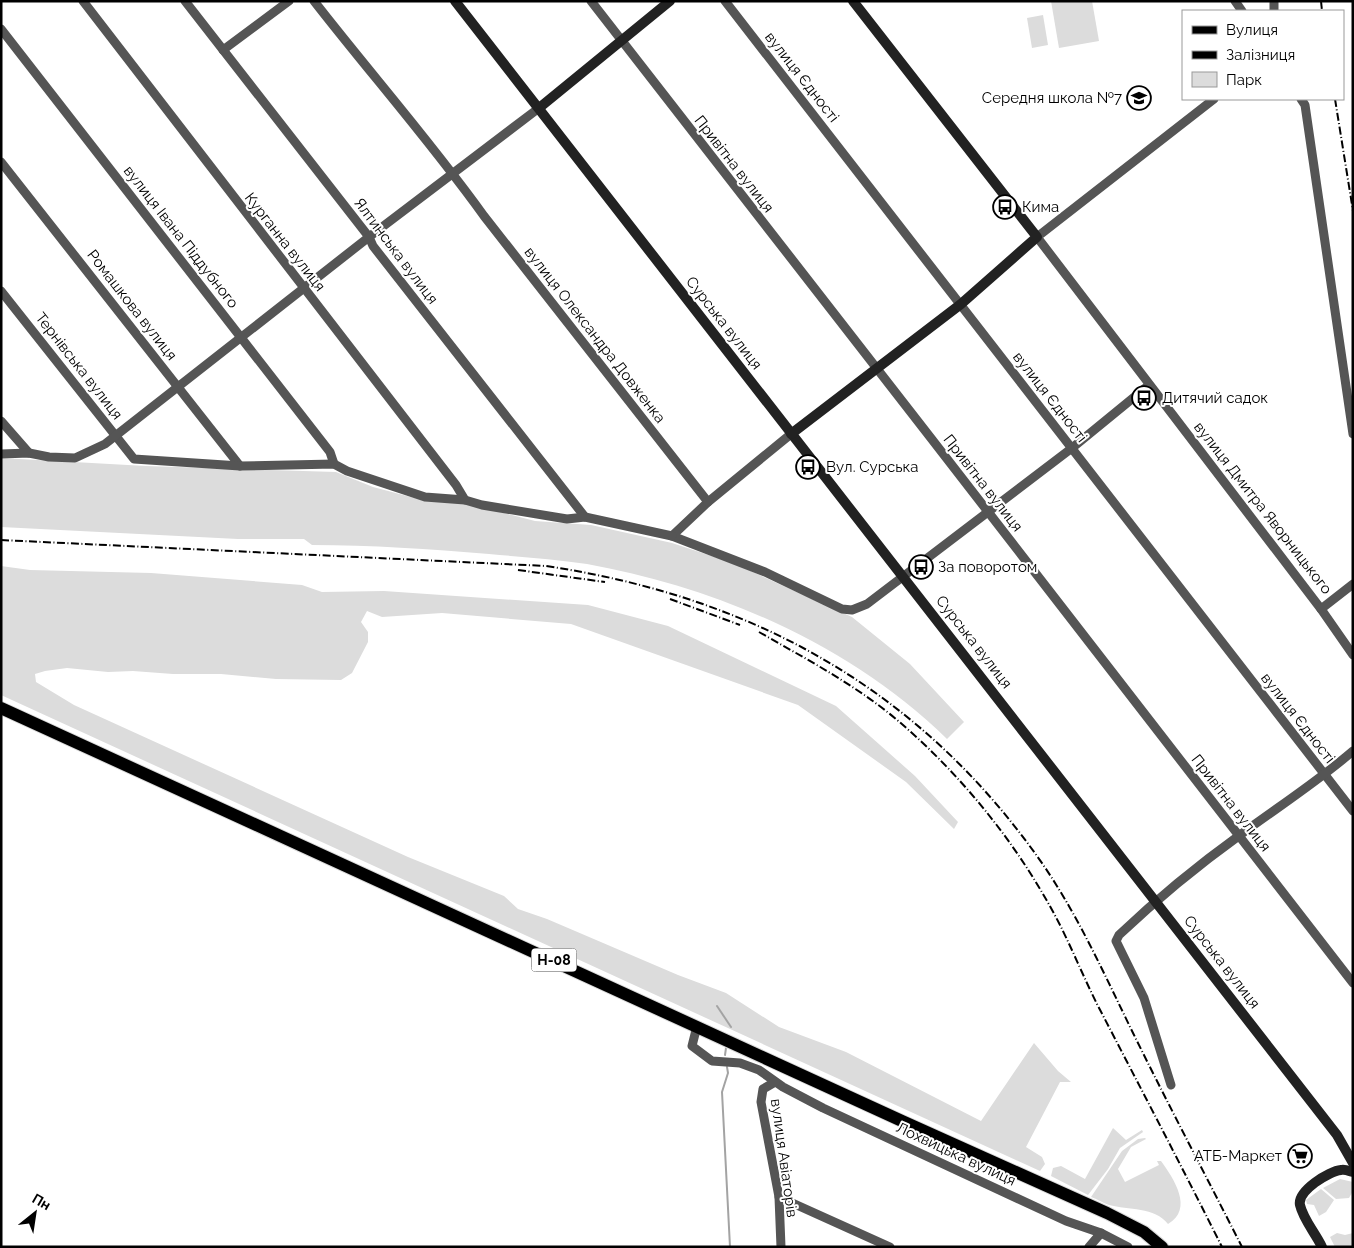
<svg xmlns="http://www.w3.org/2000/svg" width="1354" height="1248" viewBox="0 0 1354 1248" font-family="Raleway,sans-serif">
	<rect width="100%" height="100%" fill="#fff"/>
	<g fill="#dcdcdc">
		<path d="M1051 1H1092L1099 41 1059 48Z"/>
		<path d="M1043 15 1048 45 1032 48 1027 18Z"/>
		<path d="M1 458 146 466 336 472 373 487 426 501 465 503 535 521 591 525 672 543 733 563 852 617 910 664 964 722 947 739C851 645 719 588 587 564 555 559 522 557 489 554 430 549 371 545 312 545L304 539H238L1 527Z"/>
		<path d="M1 566 30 570 151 573 302 585 322 592 384 591 588 605 668 626 836 706 915 776 958 822 954 829 906 782 798 705 571 624 442 613 382 617 367 611 361 622 368 632V642L352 673 341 680 276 679 221 674H173L133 671 108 672 67 668 45 671 35 674 36 682 74 705 408 857 504 896 518 909 547 919 678 975 726 993 779 1027 846 1052 981 1121 1034 1043 1058 1071 1071 1082H1060L1026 1147 1042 1157 1045 1164 1040 1171 1 695Z"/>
		<path d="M1113 1128 1126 1140 1142 1130 1143 1132 1120 1148 1108 1169 1088 1195 1051 1176 1053 1168 1061 1166 1085 1179Z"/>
		<path d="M1145 1138 1146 1139 1131 1147 1118 1169 1125 1182 1159 1165 1157 1161H1161C1174 1179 1194 1209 1168 1224 1155 1207 1128 1210 1109 1205 1103 1203 1097 1199 1091 1197L1122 1151 1138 1139Z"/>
		<path d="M1340 1179 1353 1182V1191L1349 1198 1336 1199 1323 1188Z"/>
		<path d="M1321 1189 1334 1200 1326 1212 1319 1216 1314 1205 1307 1204 1306 1200Z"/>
		<path d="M1337 1233 1345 1235 1353 1233V1247H1335L1330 1237Z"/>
	</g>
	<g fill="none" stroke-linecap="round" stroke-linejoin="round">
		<g stroke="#a3a3a3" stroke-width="2">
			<path d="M717 1006 731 1027"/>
			<path d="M725 1055 726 1048"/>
			<path d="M727 1067 728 1073 722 1092 730 1247"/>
		</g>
		<g stroke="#dbdbdb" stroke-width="14">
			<path id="primary" d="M1 708 902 1121 1107 1213 1144 1232 1162 1247"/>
		</g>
		<g stroke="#555" stroke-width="9">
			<path d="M83 1 456 485 465 500"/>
			<path d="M185 1 369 237 373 246 585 517"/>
			<path d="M314 1C370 73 431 142 484 216L708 502 672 536 765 572 842 609 852 610 867 604 1072 448 1149 385"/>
			<path d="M591 1C847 327 1098 656 1353 983"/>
			<path d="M725 1 1353 811"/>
			<path d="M1235 1 1242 11"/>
			<path d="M1274 11V1"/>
			<path d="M1 29 330 452 334 464"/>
			<path d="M223 50 289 1"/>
			<path d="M1214 99 1037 237 1321 609 1353 655"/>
			<path d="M1301 99 1305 105 1353 434"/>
			<path d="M1 162 240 466"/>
			<path d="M1 291 134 459 240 466 334 464 347 471 425 497 465 500 482 505 567 519 585 517 672 536"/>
			<path d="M1 421 29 453"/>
			<path d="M1 454 29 453 49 457 75 458 105 444 369 237 539 108"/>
			<path d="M708 502 791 434"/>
			<path d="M1321 609 1353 584"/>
			<path d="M697 1026 692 1046 712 1061 740 1063 759 1070 783 1087 823 1108 1066 1221 1101 1233 1128 1247"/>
			<path d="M775 1082 763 1089 761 1102 779 1197 781 1247"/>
			<path d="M1171 1085 1144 998 1116 941 1119 935C1157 899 1197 866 1240 835 1278 807 1317 782 1353 751"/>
			<path d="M779 1197 890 1247"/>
			<path d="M1089 1247 1101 1233"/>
		</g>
		<g stroke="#222" stroke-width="10">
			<path d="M455 1 1337 1135 1353 1163"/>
			<path d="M539 108 670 1"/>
			<path d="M791 434 961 304 1037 237 853 1"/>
			<path d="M1322 1247C1316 1234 1303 1219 1300 1205 1297 1191 1329 1171 1341 1170 1345 1169 1349 1171 1353 1172"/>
		</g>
		<use href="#primary" stroke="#000" stroke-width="12"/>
		<g stroke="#000" stroke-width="2" stroke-dasharray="8 2.5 1 2.5" stroke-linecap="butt">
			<path d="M1321 1 1322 11"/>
			<path d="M1335 99 1353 211"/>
			<path d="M1 540 546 566C755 597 923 691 1044 866 1080 919 1106 978 1134 1035 1169 1106 1206 1176 1242 1247"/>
			<path d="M518 570 605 582"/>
			<path d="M670 599 740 625"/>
			<path d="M759 632C806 659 854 684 896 719 963 776 1020 847 1060 925 1073 951 1084 978 1097 1004 1139 1085 1181 1165 1222 1247"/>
		</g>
	</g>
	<defs>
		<g id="school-ring" transform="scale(1.25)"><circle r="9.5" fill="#fff" stroke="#000" stroke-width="1.5"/><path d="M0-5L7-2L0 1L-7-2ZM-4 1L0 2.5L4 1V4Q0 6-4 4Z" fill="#000"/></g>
		<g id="bus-ring" transform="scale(1.25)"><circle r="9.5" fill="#fff" stroke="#000" stroke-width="1.5"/><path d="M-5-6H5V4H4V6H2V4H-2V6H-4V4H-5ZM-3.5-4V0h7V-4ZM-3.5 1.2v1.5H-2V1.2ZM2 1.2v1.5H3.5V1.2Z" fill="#000"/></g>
		<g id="supermarket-ring" transform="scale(1.25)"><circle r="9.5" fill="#fff" stroke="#000" stroke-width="1.5"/><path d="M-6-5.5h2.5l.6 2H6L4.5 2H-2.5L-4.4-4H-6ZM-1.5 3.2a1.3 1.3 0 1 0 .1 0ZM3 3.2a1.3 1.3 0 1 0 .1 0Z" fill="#000"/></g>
	</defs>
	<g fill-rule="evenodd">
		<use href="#school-ring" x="1139" y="98"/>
		<use href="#bus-ring" x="1005" y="207"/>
		<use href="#bus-ring" x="1144" y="398"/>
		<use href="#bus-ring" x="808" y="467"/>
		<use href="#bus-ring" x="921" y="567"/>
		<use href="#supermarket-ring" x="1300" y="1156"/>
	</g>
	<g text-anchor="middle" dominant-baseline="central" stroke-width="4" stroke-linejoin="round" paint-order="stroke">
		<rect fill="#fff" stroke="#4c4c4c" stroke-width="1" x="531.5" y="948.5" width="45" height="23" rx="4"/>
		<g font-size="14" font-weight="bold" fill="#000">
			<text x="554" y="960">Н-08</text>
		</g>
		<g font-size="15" fill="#000" stroke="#fff">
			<text transform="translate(802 77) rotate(52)">вулиця Єдності</text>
			<text transform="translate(734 164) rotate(52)">Привітна вулиця</text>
			<text transform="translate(181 237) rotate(52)">вулиця Івана Піддубного</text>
			<text transform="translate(285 242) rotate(52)">Курганна вулиця</text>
			<text transform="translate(396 251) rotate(53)">Ялтинська вулиця</text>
			<text transform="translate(132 305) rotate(52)">Ромашкова вулиця</text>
			<text transform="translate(724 323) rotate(52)">Сурська вулиця</text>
			<text transform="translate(595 335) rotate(52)">вулиця Олександра Довженка</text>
			<text transform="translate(79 366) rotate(52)">Тернівська вулиця</text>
			<text transform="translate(1050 397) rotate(52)">вулиця Єдності</text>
			<text transform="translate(983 483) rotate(52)">Привітна вулиця</text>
			<text transform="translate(1263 508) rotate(52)">вулиця Дмитра Яворницького</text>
			<text transform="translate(974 642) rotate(52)">Сурська вулиця</text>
			<text transform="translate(1298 718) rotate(52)">вулиця Єдності</text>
			<text transform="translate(1231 803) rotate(52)">Привітна вулиця</text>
			<text transform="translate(1222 962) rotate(52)">Сурська вулиця</text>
			<text transform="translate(956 1154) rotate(25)">Лохвицька вулиця</text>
			<text transform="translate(784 1158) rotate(82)">вулиця Авіаторів</text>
		</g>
		<g font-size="15" fill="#000" stroke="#fff" text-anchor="start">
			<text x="1122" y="98" text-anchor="end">Середня школа №7</text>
			<text x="1022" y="207">Кима</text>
			<text x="1162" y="398">Дитячий садок</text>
			<text x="826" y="467">Вул. Сурська</text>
			<text x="938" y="567">За поворотом</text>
			<text x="1282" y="1156" text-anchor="end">АТБ-Маркет</text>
		</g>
	</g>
	<rect width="1354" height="1248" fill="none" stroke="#000000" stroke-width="5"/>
	<rect x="1182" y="10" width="162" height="90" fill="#ffffff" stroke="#999999"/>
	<rect x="1192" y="26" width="25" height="8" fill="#000000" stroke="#999999"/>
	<text x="1226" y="35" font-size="15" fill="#000000">Вулиця</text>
	<rect x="1192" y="51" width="25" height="8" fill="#000000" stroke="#999999"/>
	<text x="1226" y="60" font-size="15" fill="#000000">Залізниця</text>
	<rect x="1192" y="72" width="25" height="15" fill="#dcdcdc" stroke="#999999"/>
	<text x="1226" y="85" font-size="15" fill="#000000">Парк</text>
	<g transform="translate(35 1213) rotate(30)" stroke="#ffffff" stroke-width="4" paint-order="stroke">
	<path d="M0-4L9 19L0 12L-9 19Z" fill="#000000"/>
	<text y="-8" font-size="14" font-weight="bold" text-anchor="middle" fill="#000000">Пн</text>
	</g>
</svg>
